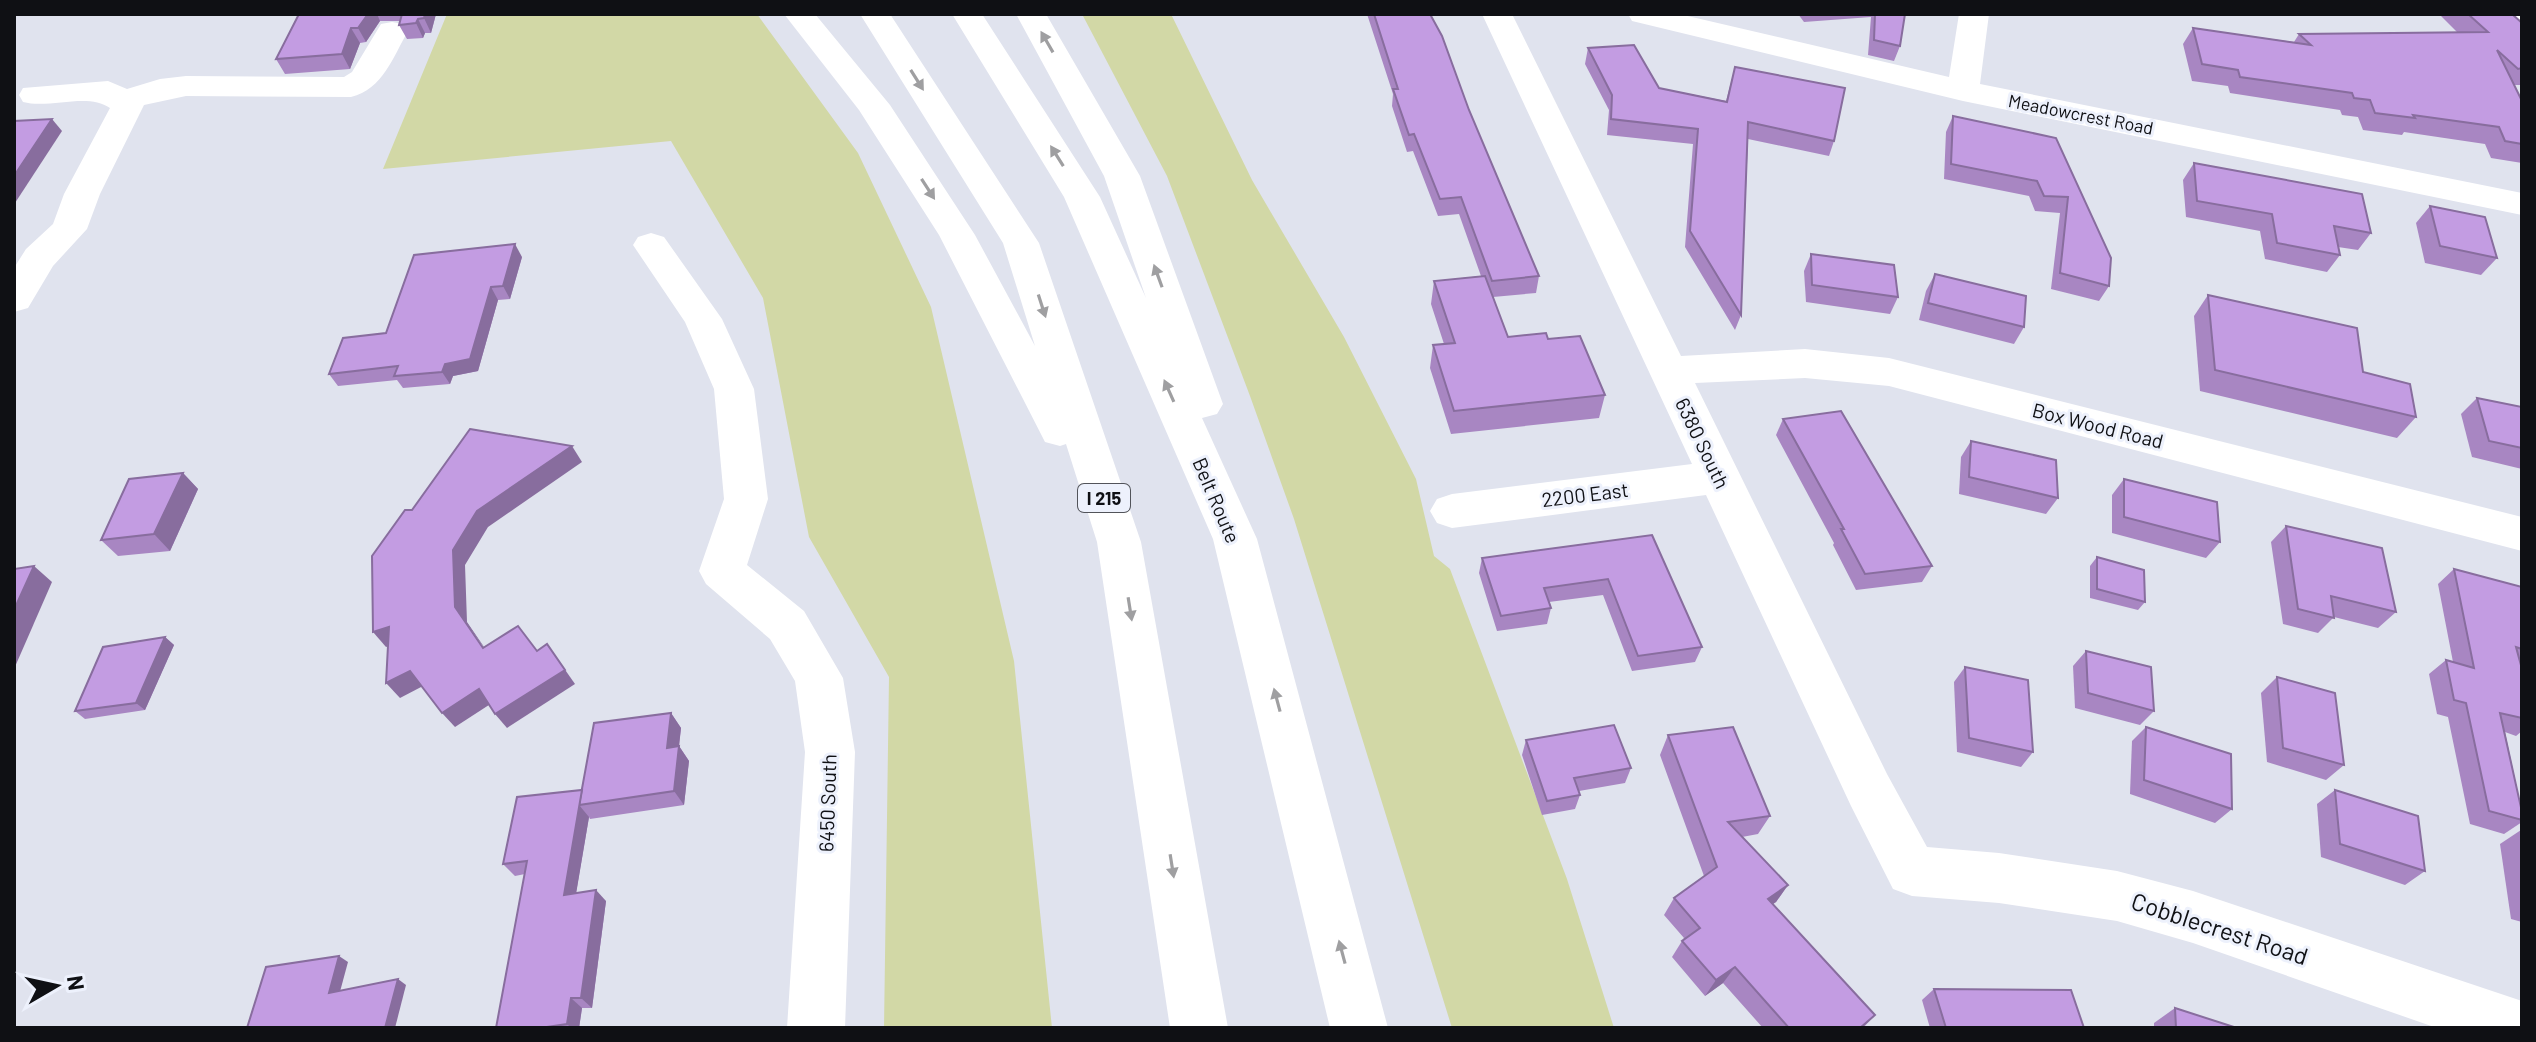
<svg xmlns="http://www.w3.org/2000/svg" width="2536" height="1042" viewBox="0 0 2536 1042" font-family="Barlow,sans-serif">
	<rect width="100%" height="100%" fill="#e0e3ee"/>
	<g fill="#d2d8a6">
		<path d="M447 14H757L858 153 931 307 1014 661 1052 1028H884L889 677 809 537 763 298 671 141 383 169Z"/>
		<path d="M1082 14H1171L1252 180 1344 337 1416 479 1434 556 1450 569 1567 879 1614 1028H1452L1294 519 1250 396 1167 176Z"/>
	</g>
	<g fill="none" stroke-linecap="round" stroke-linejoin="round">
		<g fill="#fff" fill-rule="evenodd">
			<path d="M1482 14H1512L1681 356 1805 349 1889 358 2522 517V551L1889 386 1805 378 1695 383 1887 774 1927 847 1999 853 2117 871 2193 891 2522 1001V1028H2437L2193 943 2117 921 1999 903 1912 896 1893 889 1851 806 1706 495 1452 528 1437 523 1430 511 1437 499 1452 494 1692 464Z"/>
			<path d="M1628 14H1679L1949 77 1959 14H1989L1980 84 2522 193V215L1963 101 1632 21Z"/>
			<path d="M2497 14H2522V25L2501 21Z"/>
			<path d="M392 22 403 24 408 31C393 57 383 89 351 97L186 96 144 105 100 194 87 229 53 266 28 308 14 312V268L26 249 53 224 64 194 110 108C88 92 50 109 23 102L19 95 23 88 108 81 127 89 160 79 186 76 344 77 352 72 381 24Z"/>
			<path d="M651 233 664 237 722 319 754 389 768 499 747 565 804 611 843 678 855 752 845 1028H787L805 752 795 681 770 639 706 584 699 571 724 499 714 389 685 322 633 245 638 237Z"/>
		</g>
		<g fill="#fff" fill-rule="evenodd">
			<path d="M784 14H815L890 105 975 235 1035 346 1003 243 860 14H890L1039 243 1141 542 1228 1028H1170L1097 542 1066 444 1060 446 1045 442 939 235 859 110Z"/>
			<path d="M952 14H982L1100 197 1146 298 1104 176 1016 14H1046L1140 176 1223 404 1217 414 1202 418 1257 539 1388 1028H1330L1213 539 1064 197Z"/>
		</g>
	</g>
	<g fill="#a886c2">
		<path d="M299 14H436L431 33H425L423 38 407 39 399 25 400 21H380L366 42 360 43 350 69 285 74 276 59Z"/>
		<path d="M1367 14H1430L1469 110 1539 276 1536 293 1493 297 1508 337 1548 339 1605 395 1599 418 1451 434 1430 368 1433 345 1444 344 1431 304 1434 281 1481 276 1459 214 1438 216 1413 151 1407 152 1392 106 1393 94Z"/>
		<path d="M1798 14H1905L1900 46 1894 61 1868 55 1871 17 1804 22Z"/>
		<path d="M2439 14H2512L2522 23V85H2514L2522 101V163L2491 158 2485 144 2404 132 2402 135 2363 130 2358 117 2342 115 2340 110 2230 93 2228 86 2192 81 2183 44 2193 28 2294 42 2299 34 2458 33Z"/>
		<path d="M1588 48 1659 88 1726 101 1735 67 1834 141 1829 156 1748 139 1741 315 1735 330 1685 247 1693 144 1607 135 1609 110 1585 64Z"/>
		<path d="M1953 116 2056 138 2109 286 2099 301 2051 289 2060 213 2035 211 2029 196 1944 179 1946 132Z"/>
		<path d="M2194 163 2371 233 2358 250 2338 247 2340 255 2327 272 2265 259 2260 231 2186 217 2183 180Z"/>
		<path d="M2430 206 2497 258 2481 275 2425 263 2416 223Z"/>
		<path d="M1811 254 1898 297 1890 314 1806 302 1804 271Z"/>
		<path d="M522 257 510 299 498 300 478 371 453 376 450 384 403 388 397 380 338 386 329 374 386 333Z"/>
		<path d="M1935 274 2024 327 2014 344 1919 320 1926 291Z"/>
		<path d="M2208 295 2363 372 2416 417 2397 438 2200 391 2194 316Z"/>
		<path d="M2477 398 2522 407V469L2472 457 2461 414Z"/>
		<path d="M1783 419 1932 566 1922 582 1856 590 1833 545 1834 543 1776 435Z"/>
		<path d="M1971 441 2058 498 2046 514 1959 494 1961 457Z"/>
		<path d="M183 473 198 489 170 551 118 556 101 540Z"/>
		<path d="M2124 479 2220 542 2206 558 2112 533V495Z"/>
		<path d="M2286 526 2396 612 2378 628 2334 617 2318 633 2283 624 2271 542Z"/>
		<path d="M1652 535 1702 647 1695 662 1632 671 1603 595 1549 602 1551 608 1547 624 1497 631 1479 573 1482 558Z"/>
		<path d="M2097 557 2145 602 2138 610 2090 598V566Z"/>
		<path d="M2454 569 2522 587V731L2516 736 2505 732 2522 812V822L2504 834 2470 824 2448 717 2437 714 2429 674 2446 660 2453 662 2438 584Z"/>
		<path d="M165 637 174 645 145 710 85 719 75 711Z"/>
		<path d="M2086 651 2154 711 2140 725 2075 708 2073 666Z"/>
		<path d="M1965 667 2033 752 2021 767 1957 752 1954 682Z"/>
		<path d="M2277 677 2344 765 2326 780 2267 762 2261 693Z"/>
		<path d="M671 713 681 728 679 746 689 761 684 805 590 819 589 817 576 893 606 901 592 1008H582L579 1028H496L525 874 515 876 503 864 582 790Z"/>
		<path d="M2146 727 2232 809 2215 823 2130 794 2132 741Z"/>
		<path d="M1668 735 1770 816 1758 834 1742 837 1788 885 1776 902 1772 904 1875 1015 1863 1028H1763L1723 983 1705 996 1672 957 1682 941 1684 938 1664 915 1674 898 1704 876 1660 755Z"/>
		<path d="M1526 740 1631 768 1625 783 1579 791 1580 795 1575 809 1542 815 1522 755Z"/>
		<path d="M2335 790 2425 871 2405 885 2321 857 2317 804Z"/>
		<path d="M2521 830H2522V922L2511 919 2500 844Z"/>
		<path d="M1934 989 2084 1028H1930L1922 1000Z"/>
		<path d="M2175 1008 2237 1028H2154V1023Z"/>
	</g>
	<g fill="#886d9e">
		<path d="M368 14H377L380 21 366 42 358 28Z"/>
		<path d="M425 14H436L431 33 424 18Z"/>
		<path d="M418 19 425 33 423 38 416 23Z"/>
		<path d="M351 28 360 43 350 69 342 54Z"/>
		<path d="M52 119 62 131 15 203 14 176Z"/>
		<path d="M515 244 522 257 510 299 503 286Z"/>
		<path d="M491 287 498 300 478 371 453 376 450 384 442 372 445 364Z"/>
		<path d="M572 446 582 462 488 527 465 565 467 622 495 663 455 607 453 550 477 511Z"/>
		<path d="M183 473 198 489 170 551 154 534Z"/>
		<path d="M34 566 52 582 14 669V610Z"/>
		<path d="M389 627 402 642 386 647 373 632Z"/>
		<path d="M165 637 174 645 145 710 136 703Z"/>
		<path d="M547 644 575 684 507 728 495 714Z"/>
		<path d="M410 671 423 686 400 698 386 683Z"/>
		<path d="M479 689 492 703 455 727 442 713Z"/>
		<path d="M671 713 681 728 677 763 667 748Z"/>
		<path d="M679 746 689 761 684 805 674 791Z"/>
		<path d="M579 805 589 817 574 906 564 895Z"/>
		<path d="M1788 885 1776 902 1756 916 1768 899Z"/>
		<path d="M596 890 606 901 592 1008 581 998Z"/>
		<path d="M339 956 348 962 338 999 329 993Z"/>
		<path d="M1735 967 1723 983 1705 996 1716 980Z"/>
		<path d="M398 979 406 985 395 1028H385Z"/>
		<path d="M571 998 582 1008 579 1028H571L567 1024Z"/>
	</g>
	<g fill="#c39ce2" stroke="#886d9e" stroke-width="2">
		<path d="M299 14H368L358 28H351L342 54 276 59Z"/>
		<path d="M402 14H425L424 18 418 19 416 23 399 25Z"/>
		<path d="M1374 14H1430L1442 36 1469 110 1539 276 1492 281 1461 197 1440 199 1414 134 1409 135 1393 89H1398Z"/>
		<path d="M1875 14H1905L1900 46 1874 40Z"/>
		<path d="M2468 14H2512L2522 23V68L2518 69 2497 50 2522 101V144L2505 141 2499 127 2413 115 2415 118 2375 113 2370 100 2354 98 2352 93 2240 77 2238 70 2202 64 2193 28 2311 45 2299 34 2488 32Z"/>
		<path d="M1634 45 1659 88 1727 102 1735 67 1845 88 1834 141 1748 122 1741 315 1690 231 1698 129 1611 119 1612 95 1588 48Z"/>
		<path d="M1953 116 2056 138 2111 258 2109 286 2060 273 2068 197 2044 196 2037 181 1951 164Z"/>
		<path d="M52 119 14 176V121Z"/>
		<path d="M2194 163 2362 194 2371 233 2334 226 2340 255 2277 243 2272 214 2197 201Z"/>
		<path d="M2430 206 2485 217 2497 258 2440 246Z"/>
		<path d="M515 244 503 286 491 287 470 359 445 364 442 372 394 376 398 366 329 374 343 338 386 333 414 255Z"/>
		<path d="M1811 254 1894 265 1898 297 1812 285Z"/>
		<path d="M1935 274 2026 296 2024 327 1928 303Z"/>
		<path d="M1485 276 1508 337 1546 333 1548 339 1580 336 1605 395 1454 411 1433 345 1455 343 1434 281Z"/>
		<path d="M2208 295 2357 328 2363 372 2410 384 2416 417 2215 370Z"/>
		<path d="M2477 398 2522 407V448L2489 441Z"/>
		<path d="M1841 411 1932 566 1865 574 1841 529H1844L1783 419Z"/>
		<path d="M470 429 572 446 477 511 453 550 455 607 483 648 518 626 537 651 547 644 565 670 495 714 479 689 442 713 410 671 386 683 389 627 373 632 372 556 405 510H412Z"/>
		<path d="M1971 441 2056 460 2058 498 1969 477Z"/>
		<path d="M183 473 154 534 101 540 129 479Z"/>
		<path d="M2124 479 2217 502 2220 542 2124 517Z"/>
		<path d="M2286 526 2382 548 2396 612 2331 596 2334 618 2298 609Z"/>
		<path d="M1652 535 1702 647 1638 656 1608 579 1544 588 1551 608 1501 616 1482 558Z"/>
		<path d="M2097 557 2144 570 2145 602 2097 589Z"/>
		<path d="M34 566 14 610V569Z"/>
		<path d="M2454 569 2522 587V649L2516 647 2522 669V718L2500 713 2522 812V820L2489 811 2466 703 2454 700 2446 660 2474 668Z"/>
		<path d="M165 637 136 703 75 711 103 647Z"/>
		<path d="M2086 651 2151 667 2154 711 2088 693Z"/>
		<path d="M1965 667 2028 680 2033 752 1969 738Z"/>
		<path d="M2277 677 2335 693 2344 765 2283 748Z"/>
		<path d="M671 713 667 748 679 746 674 791 579 805 594 723Z"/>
		<path d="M1614 725 1631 768 1574 778 1580 795 1547 801 1526 740Z"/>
		<path d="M1733 727 1770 816 1728 822 1788 885 1768 899 1875 1015 1860 1028H1789L1735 967 1716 980 1682 941 1700 928 1674 898 1717 867 1668 735Z"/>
		<path d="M2146 727 2231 754 2232 809 2144 780Z"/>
		<path d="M582 790 564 895 596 890 581 998H571L567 1024 540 1028H496L527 861 503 864 517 797Z"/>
		<path d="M2335 790 2418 816 2425 871 2340 844Z"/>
		<path d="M339 956 329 993 398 979 385 1028H247L266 967Z"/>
		<path d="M1934 989 2071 990 2084 1028H1946Z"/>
		<path d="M2175 1008 2237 1028H2176Z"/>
	</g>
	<defs><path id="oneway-solid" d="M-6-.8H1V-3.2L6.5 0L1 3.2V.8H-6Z" transform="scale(2)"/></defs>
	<g fill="#9f9fa1">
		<use href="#oneway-solid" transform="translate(1047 42) rotate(-120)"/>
		<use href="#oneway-solid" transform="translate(917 80) rotate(58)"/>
		<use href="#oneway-solid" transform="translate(1057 156) rotate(-122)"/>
		<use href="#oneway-solid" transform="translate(928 189) rotate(57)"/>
		<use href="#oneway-solid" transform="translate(1158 276) rotate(-110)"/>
		<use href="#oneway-solid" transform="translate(1042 306) rotate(72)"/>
		<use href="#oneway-solid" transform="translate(1169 391) rotate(-114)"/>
		<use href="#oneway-solid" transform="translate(1130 609) rotate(81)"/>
		<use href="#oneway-solid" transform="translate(1277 700) rotate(-105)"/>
		<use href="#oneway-solid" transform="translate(1172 866) rotate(81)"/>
		<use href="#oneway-solid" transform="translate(1342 952) rotate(-105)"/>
	</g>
	<g text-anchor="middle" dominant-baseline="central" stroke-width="6" stroke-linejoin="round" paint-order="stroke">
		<g font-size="18" fill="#0f1014" stroke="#edf1fc">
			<text transform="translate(2081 114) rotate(11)">Meadowcrest Road</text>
		</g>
		<rect fill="#edf1fc" stroke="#52545a" stroke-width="2" x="1078" y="484" width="52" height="28" rx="6"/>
		<g font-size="18" font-weight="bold" fill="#0f1014">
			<text x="1104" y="498">I 215</text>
		</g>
		<g font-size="20" fill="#0f1014" stroke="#edf1fc">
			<text transform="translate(2098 425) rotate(14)">Box Wood Road</text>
			<text transform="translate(1703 443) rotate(64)">6380 South</text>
			<text transform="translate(1585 494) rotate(-7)">2200 East</text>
			<text transform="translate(1217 500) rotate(67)">Belt Route</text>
			<text transform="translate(827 803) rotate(-88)">6450 South</text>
		</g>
		<g font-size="24" fill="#0f1014" stroke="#edf1fc">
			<text transform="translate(2220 928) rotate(18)">Cobblecrest Road</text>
		</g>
	</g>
	<rect width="2536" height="1042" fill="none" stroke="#0f1014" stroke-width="32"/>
	<g transform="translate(56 986) rotate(81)" stroke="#edf1fc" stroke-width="6" paint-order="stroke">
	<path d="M0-6L14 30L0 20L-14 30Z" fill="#0f1014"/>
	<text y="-12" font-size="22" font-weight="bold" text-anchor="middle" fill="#0f1014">N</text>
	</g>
</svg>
